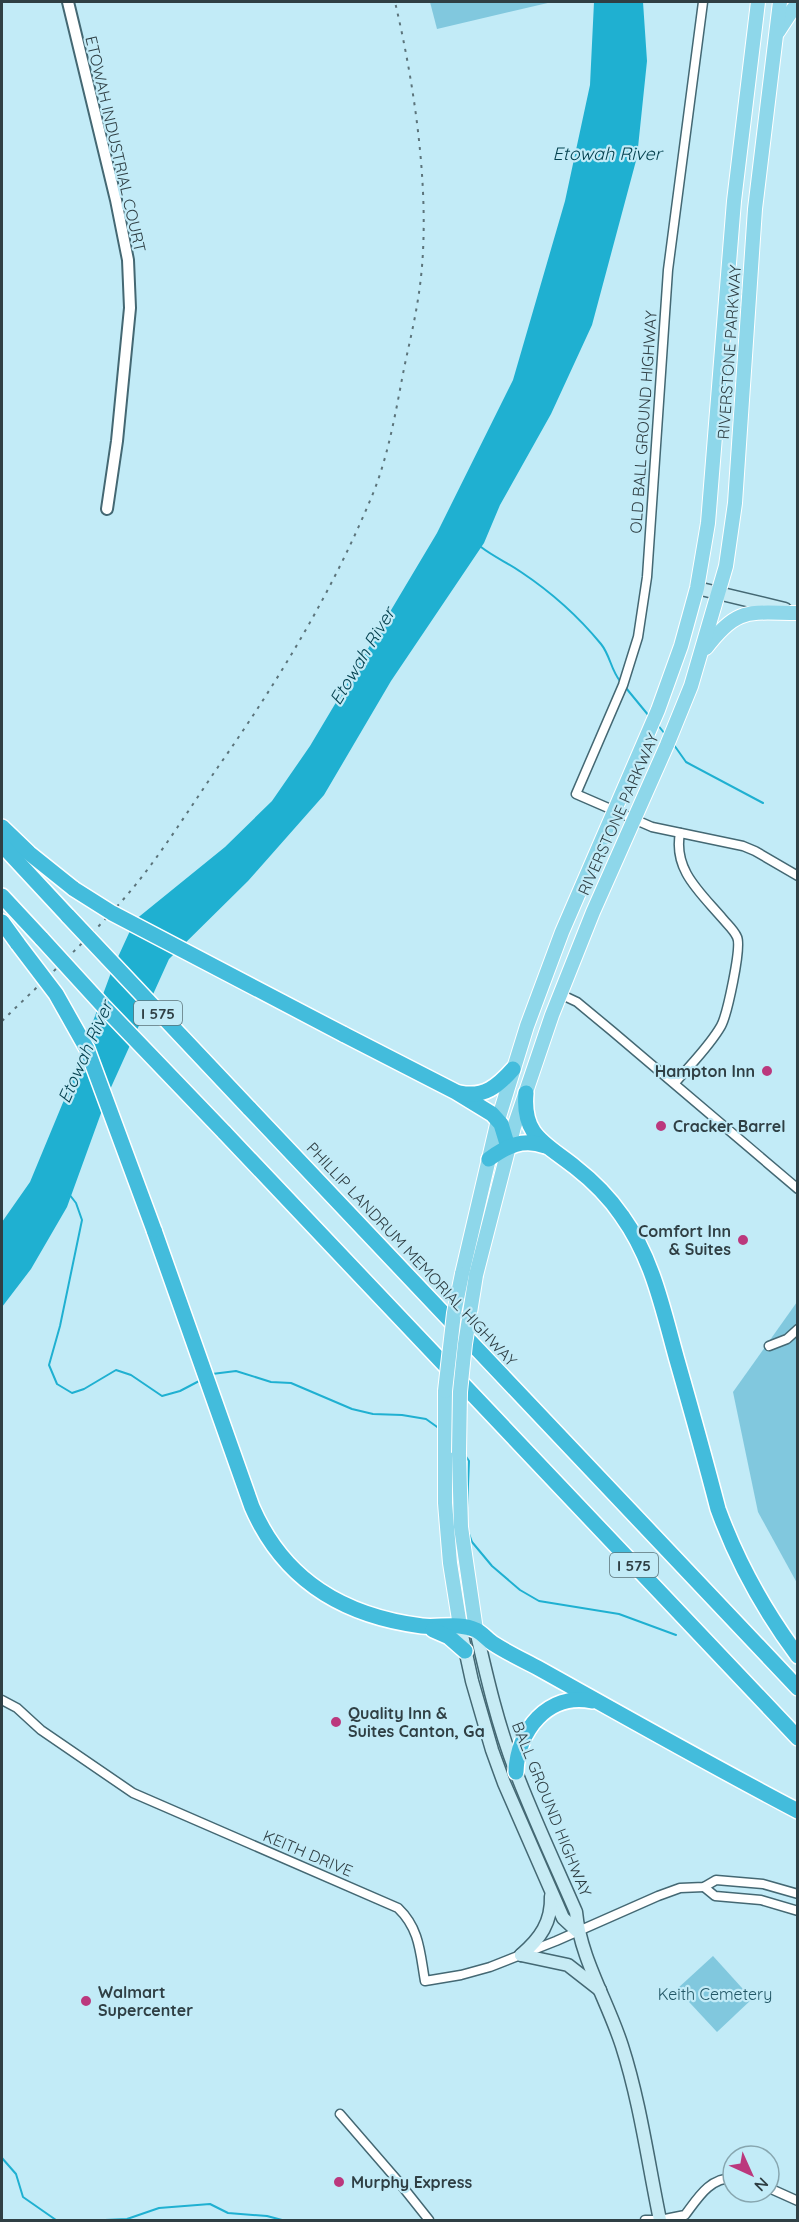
<svg xmlns="http://www.w3.org/2000/svg" width="799" height="2222" viewBox="0 0 799 2222" font-family="Quicksand,sans-serif">
	<rect width="100%" height="100%" fill="#c2ebf7"/>
	<g fill="#81c8de">
		<path d="M430 2H552L437 29Z"/>
		<path d="M797 1302V1583L758 1512 733 1392Z"/>
		<path d="M713 1956 752 1999 717 2032 677 1989Z"/>
	</g>
	<path fill="#1fb0d1" d="M594 2H643L647 61 637 157 592 325 551 414 500 505 484 543 391 681 324 795 248 881 169 959 108 1094 67 1207 31 1269 2 1307V1222L30 1182 64 1100 112 970 135 920 225 847 272 801 310 746 437 533 513 380 565 201 590 85Z"/>
	<g fill="none" stroke-linecap="round" stroke-linejoin="round">
		<g stroke="#1fb0d1" stroke-width="2">
			<path d="M481 547C494 557 508 563 521 572 551 592 578 616 601 644 610 655 611 670 620 681"/>
			<path d="M626 688 649 716"/>
			<path d="M657 724 665 734"/>
			<path d="M674 745 686 762 763 803"/>
			<path d="M69 1194 76 1203 82 1220 60 1326 49 1365 57 1384 72 1393 84 1389 116 1370 131 1375 162 1396 180 1391 201 1380"/>
			<path d="M212 1374 236 1371 271 1382 291 1383 352 1409 373 1414 402 1415 426 1419 440 1429"/>
			<path d="M465 1455 469 1461 467 1508"/>
			<path d="M468 1531 472 1542 492 1566 520 1590 539 1601 619 1614 676 1635"/>
			<path d="M2 2158 16 2174 23 2197 56 2220"/>
			<path d="M105 2220 127 2219 159 2208 210 2204 228 2213 267 2216 282 2220"/>
		</g>
		<g stroke="#446873" stroke-width="11">
			<g id="minor">
				<path d="M703 2 668 270 647 577 638 637 623 685 576 794 652 827 743 846 755 851 798 876"/>
				<path d="M560 994 577 1002 612 1031 798 1189"/>
				<path d="M675 1083C690 1065 709 1047 721 1026 727 1015 742 947 737 937 734 930 728 925 723 919 700 892 673 870 680 833"/>
				<path d="M769 1346 787 1339 798 1329"/>
				<path d="M2 1700 17 1708 41 1730 133 1793 398 1908C420 1929 420 1953 425 1981L461 1975 490 1967 556 1941 658 1896 680 1888 704 1887 716 1880 763 1884 798 1894"/>
				<path d="M704 1887 715 1896 761 1900 798 1911"/>
				<path d="M340 2114 398 2181 429 2220"/>
				<path d="M769 2188 798 2201"/>
				<path d="M645 2220H659"/>
				<path d="M660 2220 685 2215C698 2198 709 2178 733 2178"/>
			</g>
		</g>
		<g stroke="#446873" stroke-width="14">
			<path id="tertiary" d="M68 2 116 200 128 260 130 308 117 441 107 509"/>
		</g>
		<g stroke="#446873" stroke-width="15">
			<g id="secondary">
				<path d="M697 588 785 609"/>
				<path d="M460 1626 472 1681 492 1750 504 1783 563 1918 577 1931"/>
				<path d="M476 1630C487 1678 498 1726 516 1772 534 1819 556 1866 576 1912 580 1957 608 2002 622 2046 640 2102 648 2162 660 2220"/>
				<path d="M521 1955 568 1965 600 1990"/>
				<path d="M521 1955C540 1939 552 1922 551 1896"/>
			</g>
		</g>
		<g stroke="#fff" stroke-width="16">
			<g id="primary">
				<path d="M778 32 793 9 798 7"/>
				<path d="M706 648C738 606 749 613 798 613"/>
				<path d="M462 1274 498 1120 527 1026 562 932 658 710 681 646 697 588 708 523 734 201 758 2"/>
				<path d="M476 1275 514 1127 552 1015 593 912 667 745 691 686 726 566 735 503 755 209 780 2"/>
				<path d="M445 1391V1503L450 1563 460 1626"/>
				<path d="M459 1453 461 1527 476 1630"/>
			</g>
		</g>
		<g stroke="#fff" stroke-width="18">
			<g id="motorway">
				<path d="M2 827 29 853 74 889"/>
				<path d="M2 845 68 916"/>
				<path d="M2 896 42 939"/>
				<path d="M2 922 18 944"/>
				<path d="M343 1034 456 1092 492 1114 501 1124 508 1147"/>
				<path d="M460 1093C484 1098 498 1086 513 1069"/>
				<path d="M526 1093C522 1136 545 1143 575 1167 593 1181 609 1197 622 1216 653 1259 663 1310 677 1360 691 1409 705 1459 718 1509 738 1564 763 1609 798 1656"/>
				<path d="M249 1108 798 1688"/>
				<path d="M224 1132 798 1738"/>
				<path d="M489 1159C507 1146 523 1138 545 1146"/>
				<path d="M154 1230 252 1507C284 1581 344 1616 422 1626 439 1628 459 1622 476 1630 482 1633 488 1640 494 1644 508 1653 523 1660 538 1668 624 1716 710 1765 798 1811"/>
				<path d="M433 1630 449 1637 465 1651"/>
				<path d="M516 1772C517 1731 548 1692 592 1701"/>
			</g>
		</g>
		<use href="#minor" stroke="#fff" stroke-width="8"/>
		<use href="#tertiary" stroke="#fff" stroke-width="10"/>
		<use href="#secondary" stroke="#c7ebf4" stroke-width="12"/>
		<use href="#primary" stroke="#8ed7ea" stroke-width="14"/>
		<use href="#motorway" stroke="#43bcdc" stroke-width="15"/>
		<path stroke="#5c747b" stroke-width="2" stroke-dasharray="3 6" stroke-linecap="butt" d="M2 1021C44 980 89 939 128 894 161 855 189 809 218 767 279 680 334 589 374 491 388 455 395 416 402 379 407 352 414 326 418 299 433 209 416 91 395 2"/>
		<g stroke="#fff" stroke-width="16" stroke-linecap="butt">
			<g id="primary-bridge">
				<path d="M445 1391 454 1313 462 1274"/>
				<path d="M459 1453 460 1392 465 1344 476 1275"/>
			</g>
		</g>
		<g stroke="#fff" stroke-width="18" stroke-linecap="butt">
			<g id="motorway-bridge">
				<path d="M74 889 112 913 343 1034"/>
				<path d="M68 916 249 1108"/>
				<path d="M42 939 105 1008 224 1132"/>
				<path d="M18 944 56 994 87 1049 154 1230"/>
			</g>
		</g>
		<use href="#primary-bridge" stroke="#8ed7ea" stroke-width="14"/>
		<use href="#motorway-bridge" stroke="#43bcdc" stroke-width="15"/>
	</g>
	<g fill="#bb387d" stroke="#c2ebf7" stroke-width="2">
		<circle cx="767" cy="1071" r="6"/>
		<circle cx="661" cy="1126" r="6"/>
		<circle cx="743" cy="1240" r="6"/>
		<circle cx="336" cy="1722" r="6"/>
		<circle cx="86" cy="2001" r="6"/>
		<circle cx="339" cy="2182" r="6"/>
	</g>
	<g text-anchor="middle" dominant-baseline="central" stroke-width="4.5" stroke-linejoin="round" paint-order="stroke">
		<g fill="#c2ebf7" stroke="#5b737a" stroke-width="1.5">
			<rect x="134" y="1001" width="48" height="24" rx="4.5"/>
			<rect x="610" y="1553" width="48" height="24" rx="4.5"/>
		</g>
		<g font-size="15" font-weight="bold" fill="#2f3f44">
			<text x="158" y="1013">I 575</text>
			<text x="634" y="1565">I 575</text>
		</g>
		<g font-size="16" fill="#2f3f44" stroke="#c2ebf7">
			<text transform="translate(116 144) rotate(77)">ETOWAH INDUSTRIAL COURT</text>
			<text transform="translate(729 352) rotate(-86)">RIVERSTONE PARKWAY</text>
			<text transform="translate(643 422) rotate(-86)">OLD BALL GROUND HIGHWAY</text>
			<text transform="translate(618 814) rotate(-66)">RIVERSTONE PARKWAY</text>
			<text transform="translate(412 1254) rotate(47)">PHILLIP LANDRUM MEMORIAL HIGHWAY</text>
			<text transform="translate(552 1809) rotate(68)">BALL GROUND HIGHWAY</text>
			<text transform="translate(308 1853) rotate(23)">KEITH DRIVE</text>
		</g>
		<g font-size="16" font-weight="bold" fill="#2f3f44" stroke="#c2ebf7" text-anchor="start">
			<text x="755" y="1071" text-anchor="end">Hampton Inn</text>
			<text x="673" y="1126">Cracker Barrel</text>
			<text x="731" y="1231" text-anchor="end">Comfort Inn<tspan x="731" dy="18">&amp; Suites</tspan></text>
			<text x="348" y="1713">Quality Inn &amp;<tspan x="348" dy="18">Suites Canton, Ga</tspan></text>
			<text x="98" y="1992">Walmart<tspan x="98" dy="18">Supercenter</tspan></text>
			<text x="351" y="2182">Murphy Express</text>
		</g>
		<g font-size="16" fill="#225766" stroke="#c2ebf7">
			<text x="715" y="1994">Keith Cemetery</text>
		</g>
		<g font-size="18" font-style="italic" fill="#023f4d" stroke="#c2ebf7">
			<text x="607" y="153">Etowah River</text>
			<text transform="translate(362 656) rotate(-59)">Etowah River</text>
			<text transform="translate(85 1052) rotate(-66)">Etowah River</text>
		</g>
	</g>
	<rect width="799" height="2222" fill="none" stroke="#2f3f44" stroke-width="6"/>
	<g transform="translate(751 2174) rotate(135)"><circle r="28" fill="#c2ebf7" stroke="#87a6af" stroke-width="1.5"/>
	<path d="M0-4.5L10 22L0 15L-10 22Z" fill="#bb387d"/>
	<text y="-9" font-size="16" font-weight="bold" text-anchor="middle" fill="#2f3f44">N</text>
	</g>
</svg>
